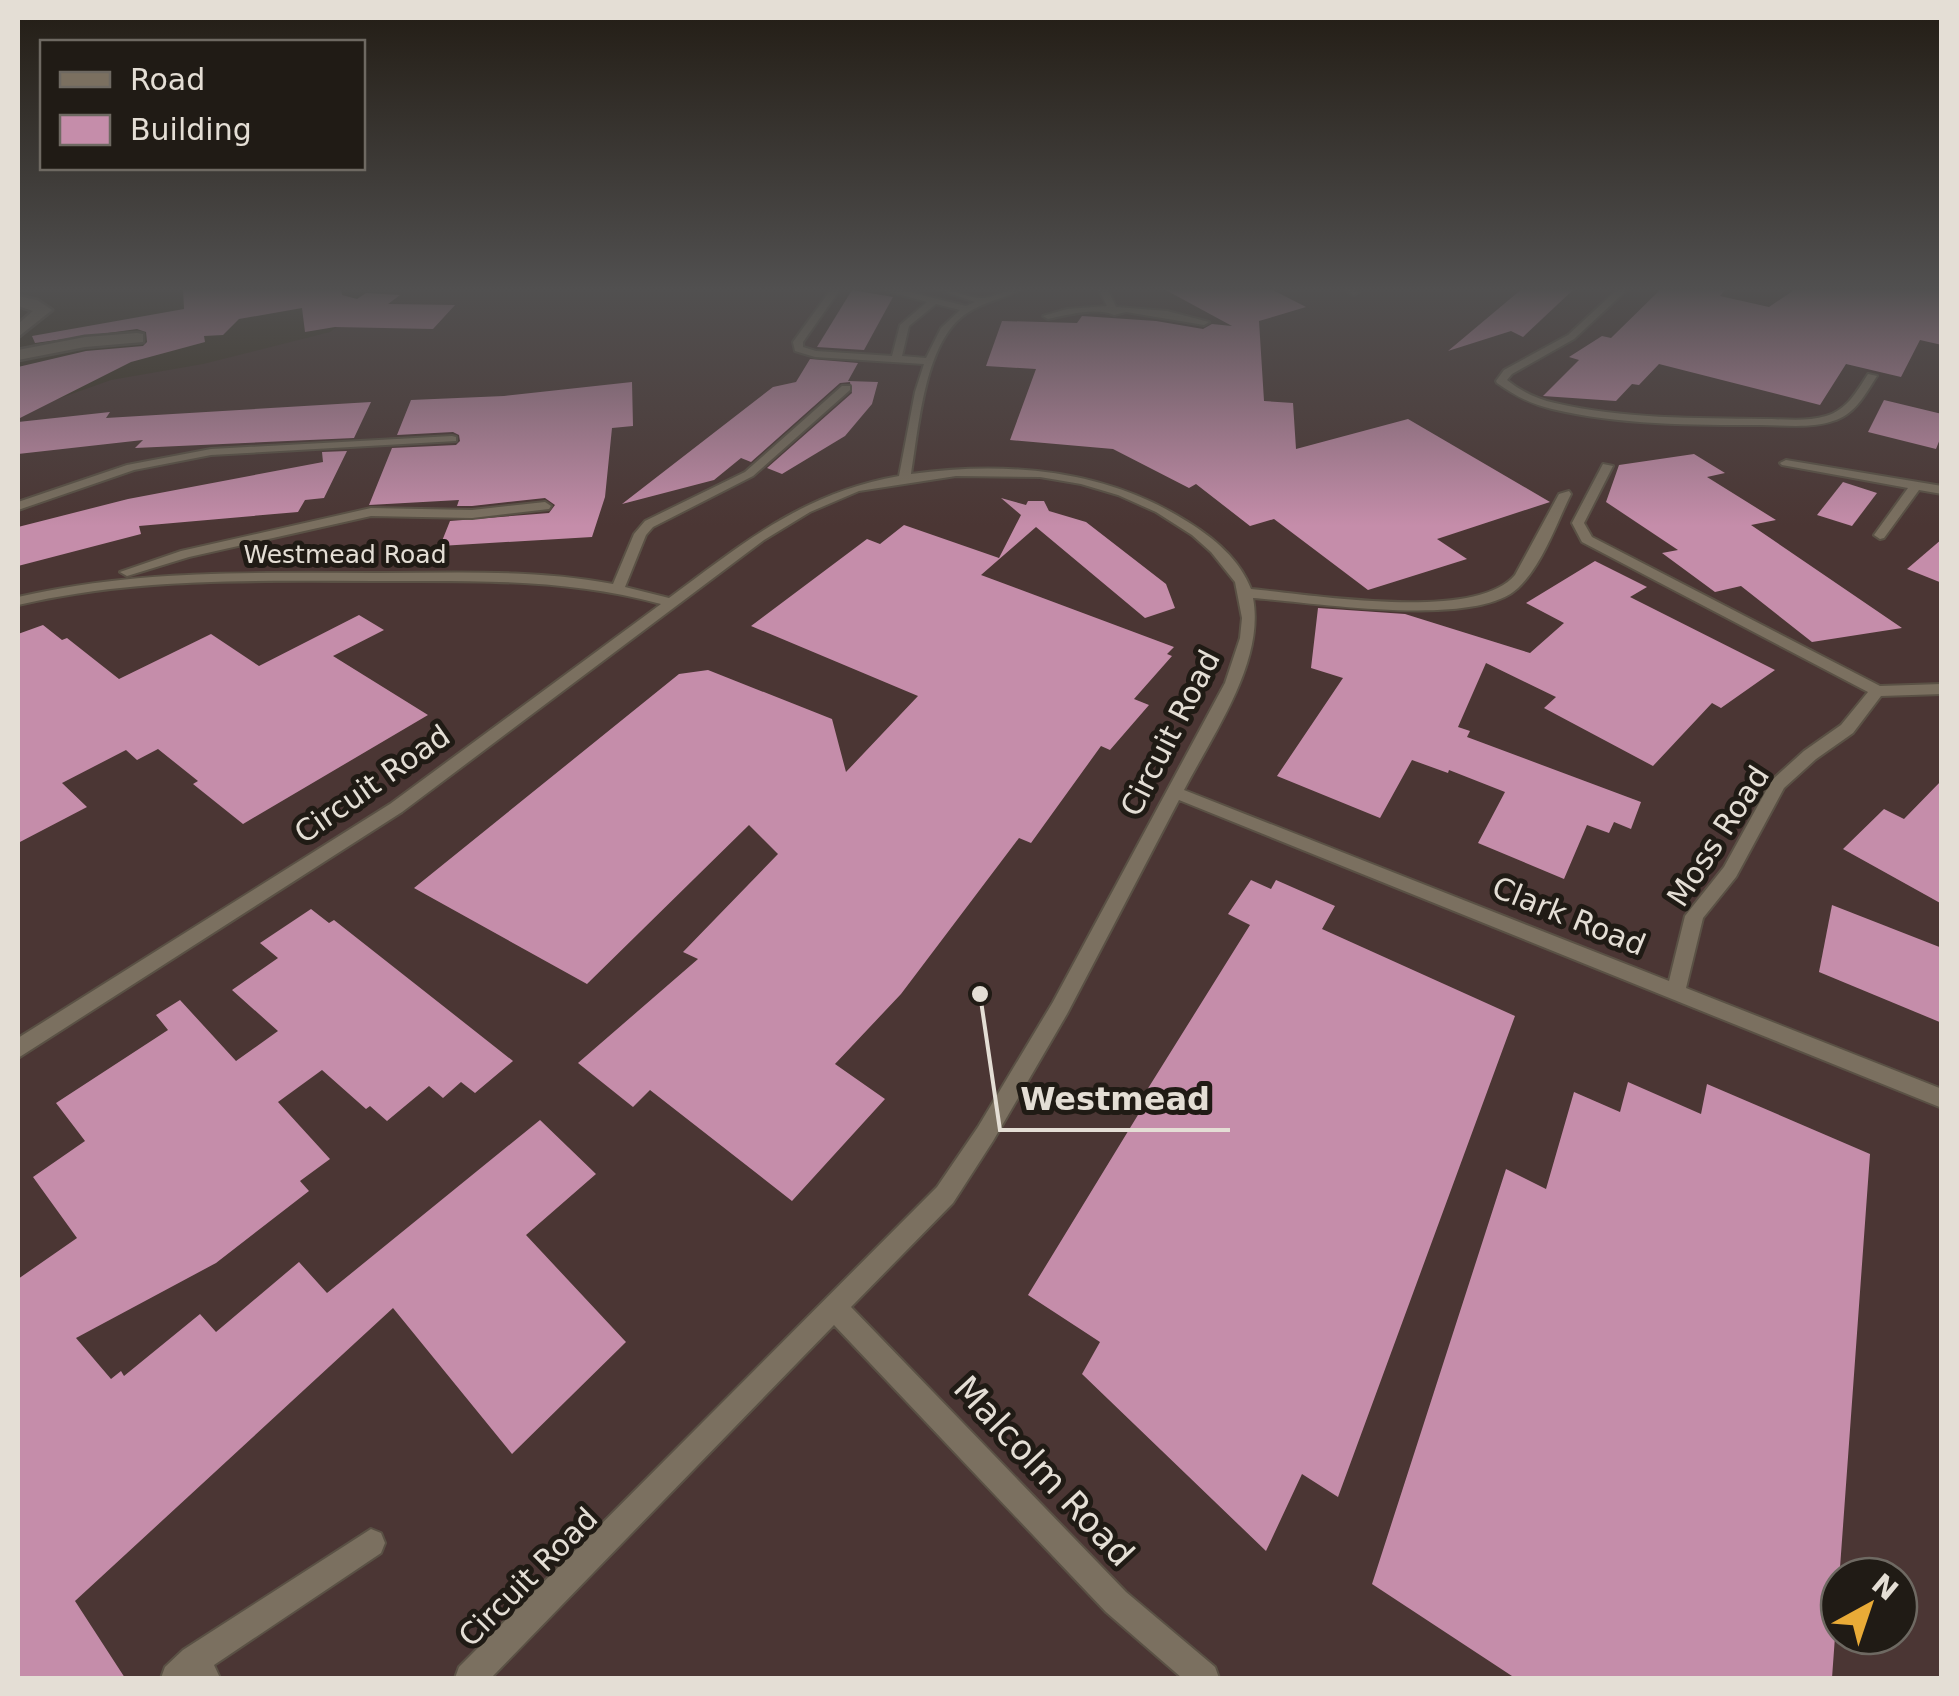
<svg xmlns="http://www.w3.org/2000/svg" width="1959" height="1696" viewBox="0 0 1959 1696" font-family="'DejaVu Sans',sans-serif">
	<rect width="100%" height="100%" fill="#3d3324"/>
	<path fill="#4b3634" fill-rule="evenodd" d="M390 288H1941V1678H18V413L111 380 203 364 330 332ZM1839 1576H1899V1636H1839Z"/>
	<g fill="#c58daa">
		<path d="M183 288H341L342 295 357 299 366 293 400 295 388 304 455 305 433 329 335 327 305 332 302 308 239 319 223 335 204 336 205 342 131 362 18 419V367L86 351 143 346 147 342 146 332 137 329 35 343 32 336 184 309Z"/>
		<path d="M1162 288H1269L1306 307 1259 321 1264 401 1293 403 1296 449 1408 419 1550 502 1437 539 1467 559 1368 590 1274 519 1250 526 1196 484 1189 488 1113 449 1010 440 1036 369 986 366 1002 321 1077 323 1082 316 1156 321 1203 329 1212 324 1232 326Z"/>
		<path d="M1523 288H1575L1523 337 1511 331 1448 351Z"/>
		<path d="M1662 288H1727L1720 296 1769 307 1797 288H1942V345L1920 340 1901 377 1846 364 1820 405 1659 364 1639 385 1632 384 1616 401 1543 396 1579 360 1569 357 1602 336 1611 338Z"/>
		<path d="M852 290 893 297 864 350 817 347Z"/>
		<path d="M810 359 858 363 848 381 878 382 872 404 845 436 782 474 767 468 852 393 850 382 840 383 751 462 741 458 714 480 622 504 773 387 796 382Z"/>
		<path d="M632 382 633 426 612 428 605 497 592 537 440 546 450 521 549 513 555 505 545 498 472 506H457L459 500 369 505 392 448 456 445 460 441 459 435 453 432 397 435 411 400 504 396Z"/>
		<path d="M1884 400 1942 414V434L1936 449 1868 432Z"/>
		<path d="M371 402 354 438 135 448 143 440 18 454V422L110 412 106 418Z"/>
		<path d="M347 451 324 498 305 500 298 512 139 526 141 534 18 566V527L128 499 323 462 322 452Z"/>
		<path d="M1694 454 1725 473 1707 477 1776 520 1751 525 1902 628 1812 642 1741 586 1715 592 1662 553 1678 550 1606 502 1619 465Z"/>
		<path d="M1843 482 1877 493 1852 526 1817 515Z"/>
		<path d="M1001 498 1026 505 1028 501H1044L1049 511 1086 522 1166 584 1175 608 1145 618 1036 527 981 575 1174 647 1167 654 1172 656 1134 699 1149 705 1110 750 1101 746 1031 843 1019 838 901 994 835 1064 885 1099 792 1201 650 1090 633 1107 578 1063 698 959 683 952 778 854 749 825 587 984 414 888 679 674 708 670 832 719 846 772 918 696 751 626 867 539 880 544 904 525 999 558 1021 515Z"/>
		<path d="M1942 539V583L1907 569Z"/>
		<path d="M1595 561 1647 587 1630 597 1775 670 1721 708 1712 703 1653 766 1544 708 1556 697 1486 663 1458 727 1470 731 1467 737 1641 802 1631 829 1614 822 1609 833 1587 825 1564 879 1478 843 1505 792 1449 770 1448 773 1412 760 1380 818 1277 776 1343 678 1311 668 1318 608 1405 614 1530 653 1564 623 1526 603Z"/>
		<path d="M359 615 384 630 333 656 428 715 243 824 193 784 198 781 158 749 137 760 126 750 62 783 87 807 18 843V634L43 625 62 640 67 638 119 679 211 634 259 666Z"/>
		<path d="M1942 780V904L1843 849 1884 809 1904 819Z"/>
		<path d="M1251 880 1271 889 1276 880 1335 906 1322 929 1515 1016 1338 1497 1302 1474 1266 1551 1082 1374 1100 1342 1028 1295 1152 1092 1147 1090 1250 925 1228 914Z"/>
		<path d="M1832 905 1942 948V1023L1819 972Z"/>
		<path d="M311 909 329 923 334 920 513 1061 475 1093 461 1082 443 1098 429 1086 387 1121 370 1106 366 1109 322 1070 278 1102 330 1159 300 1181 309 1191 216 1263 76 1338 111 1379 121 1371 124 1376 200 1314 216 1332 299 1262 327 1293 540 1120 596 1174 526 1235 626 1342 512 1454 393 1308 75 1601 125 1678H18V1279L77 1238 33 1177 85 1141 56 1103 168 1030 156 1015 180 1000 236 1061 278 1031 232 990 278 958 260 943Z"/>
		<path d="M1628 1082 1701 1114 1707 1084 1870 1154 1832 1678H1515L1372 1584 1506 1169 1546 1189 1574 1092 1620 1112Z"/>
	</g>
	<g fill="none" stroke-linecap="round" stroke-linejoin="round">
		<g stroke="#5a5145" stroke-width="4">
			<g id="lane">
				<path d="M832 288H841L803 342V347L816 351 892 356 900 325 927 302 876 288H893L966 306 975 302 934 288C950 288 969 299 984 298 998 296 1010 288 1025 288 1007 298 985 301 967 313 924 341 919 427 911 474 1007 461 1105 469 1188 522 1214 538 1240 560 1251 589 1310 594 1475 623 1515 575L1559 494 1569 491 1571 494C1556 524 1543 564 1518 588 1475 629 1312 602 1253 598 1265 662 1213 734 1184 790L1669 981 1685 916 1724 867 1772 780 1804 751 1841 725 1868 692 1582 542 1572 523 1603 464 1613 466 1584 523 1592 537 1880 686 1942 684V694L1881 696 1853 733 1816 759 1784 788 1736 877 1703 918 1686 988 1942 1089V1108L1179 800 1067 1014 993 1141 953 1203 851 1307 1126 1592 1215 1667 1219 1678H1182L1106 1612 834 1325 491 1678H455L459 1667 937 1187 978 1127 1053 1002 1225 683 1240 638 1242 618 1235 582 1211 552 1192 535 1156 512 1118 495 1081 484 1040 477 956 476 859 491 810 512 764 540 402 812 18 1058V1038L390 804 661 604C566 578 471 581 374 581 251 581 138 577 18 605V597C139 569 253 573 376 573 455 573 535 569 613 584L634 534 645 521 745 472 842 386H850V390L753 476 653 527 646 535 625 587 669 598C745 542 803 493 899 476L915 392 924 364 815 357 795 351 793 342ZM936 304 960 310 941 328 926 358 902 356 909 326Z"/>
				<path d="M1098 288H1107L1116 307 1167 311 1209 322 1204 325 1126 312 1114 315C1095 307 1068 315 1048 319L1043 316 1067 309 1107 306Z"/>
				<path d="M1342 288H1354L1359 292 1354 295Z"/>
				<path d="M1619 288H1629L1574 339 1512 374 1507 380C1522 392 1537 399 1555 403 1622 419 1695 418 1764 419 1784 419 1807 422 1826 416 1847 410 1857 391 1868 374L1877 376C1866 393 1856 413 1836 420 1813 429 1784 425 1760 425 1691 425 1619 425 1552 409 1531 404 1515 396 1497 383L1496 381 1504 370 1568 335Z"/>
				<path d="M452 436 456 437V441L211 455 134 470 18 510V502L127 465 211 449Z"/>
				<path d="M1786 460 1942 486V494L1919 490 1884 538 1880 539 1874 535 1908 488 1782 465 1780 463Z"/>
				<path d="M545 502 551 506 549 509 472 518 371 516 189 557 127 576 120 572 181 551 371 508 472 510Z"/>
				<path d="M371 1529 381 1533 385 1543 381 1553 214 1665 220 1678H161L165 1667 183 1650Z"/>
			</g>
		</g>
		<g stroke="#5a5145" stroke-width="5">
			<g id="street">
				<path d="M18 296 37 300 52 310 18 337V324L33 311 18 306Z"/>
				<path d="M137 333 143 334V342L85 347 18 360V350L85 337Z"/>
			</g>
		</g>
		<use href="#lane" fill="#7b7060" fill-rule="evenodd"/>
		<use href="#street" fill="#7b7060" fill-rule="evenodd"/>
	</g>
	<linearGradient id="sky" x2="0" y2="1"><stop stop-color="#221c14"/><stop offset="0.55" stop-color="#515050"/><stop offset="1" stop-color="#515050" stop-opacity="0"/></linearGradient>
	<rect width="1959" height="526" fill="url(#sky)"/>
	<g text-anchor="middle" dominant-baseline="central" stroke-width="10" stroke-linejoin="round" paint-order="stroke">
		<g font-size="25" fill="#e4ded5" stroke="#201b15">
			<text x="345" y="554">Westmead Road</text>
		</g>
		<g font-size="30" fill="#e4ded5" stroke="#201b15">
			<text transform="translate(1170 733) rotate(-63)">Circuit Road</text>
			<text transform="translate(372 784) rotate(-35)">Circuit Road</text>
			<text transform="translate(1718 836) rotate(-57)">Moss Road</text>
			<text transform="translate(1569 916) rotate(22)">Clark Road</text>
			<text transform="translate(528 1577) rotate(-45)">Circuit Road</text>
		</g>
		<g font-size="35" fill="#e4ded5" stroke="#201b15">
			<text transform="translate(1044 1471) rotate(47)">Malcolm Road</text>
		</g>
	</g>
	<path fill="none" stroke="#e4ded5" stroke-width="4" d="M980 994L1000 1130H1230"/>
	<circle fill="#e4ded5" stroke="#201b15" stroke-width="4" cx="980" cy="994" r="10"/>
	<g font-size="32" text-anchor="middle" font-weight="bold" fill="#e4ded5" stroke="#201b15" stroke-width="10" stroke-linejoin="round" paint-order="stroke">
		<text x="1115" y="1110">Westmead</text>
	</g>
	<rect width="1959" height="1696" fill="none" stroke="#e4ded5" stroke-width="40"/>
	<rect x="40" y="40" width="325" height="130" fill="#201b15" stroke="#6e6962" stroke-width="2.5"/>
	<rect x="60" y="72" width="50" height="15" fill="#7b7060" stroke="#6e6962" stroke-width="2.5"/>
	<text x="130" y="90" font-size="30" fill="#e4ded5">Road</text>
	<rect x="60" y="115" width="50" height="30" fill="#c58daa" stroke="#6e6962" stroke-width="2.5"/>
	<text x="130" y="140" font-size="30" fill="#e4ded5">Building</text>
	<g transform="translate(1869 1606) rotate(40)"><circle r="48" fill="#201b15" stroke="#6e6962" stroke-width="2.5"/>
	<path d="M0-8L18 38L0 25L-18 38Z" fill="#e9ab37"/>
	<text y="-15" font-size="28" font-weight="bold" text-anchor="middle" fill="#e4ded5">N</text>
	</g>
</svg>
